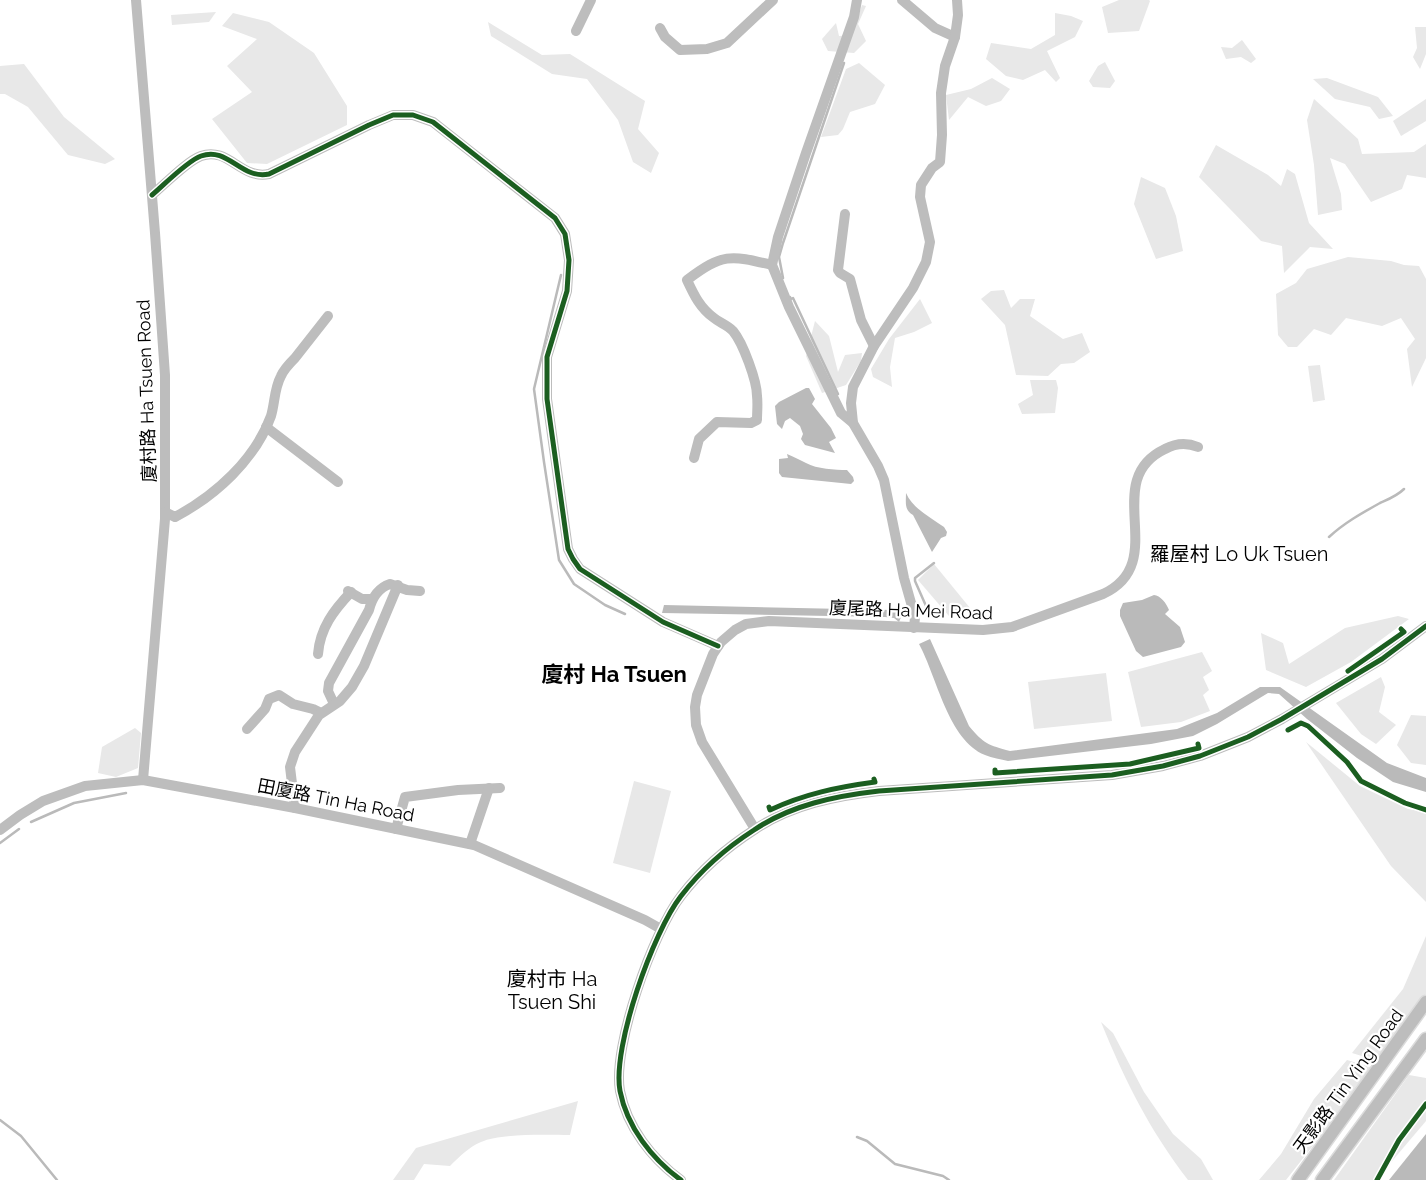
<svg xmlns="http://www.w3.org/2000/svg" width="1426" height="1180" viewBox="0 0 1426 1180" font-family="Raleway,'Noto Sans SC',sans-serif">
	<rect width="100%" height="100%" fill="#fff"/>
	<g fill="#e8e8e8">
		<path d="M1119 0H1149L1150 1 1139 31 1108 33 1102 7Z"/>
		<path d="M862 5 866 6 858 24 866 41 854 53 828 51 822 39 836 23 839 36 852 35Z"/>
		<path d="M216 12 209 22 172 25 171 15Z"/>
		<path d="M233 13 269 22 314 53 347 106V125L267 164 247 163 212 119 252 92 227 66 257 39 222 26Z"/>
		<path d="M1055 13 1071 16 1083 21 1075 37 1047 51 1060 78 1056 82 1045 70 1023 80 1006 76 986 59 991 43 1031 49 1055 35Z"/>
		<path d="M488 22 542 55 570 54 645 101 638 129 659 153 651 173 633 162 618 120 587 79 552 74 491 36Z"/>
		<path d="M1415 27H1426V54L1420 69 1413 57 1417 48Z"/>
		<path d="M1242 40 1256 59 1251 63 1241 57 1226 59 1221 47 1232 48Z"/>
		<path d="M1105 62 1115 81 1110 88 1093 87 1089 81 1098 66Z"/>
		<path d="M859 63 885 85 875 104 850 112 843 129 838 135 821 137 846 69Z"/>
		<path d="M24 64 64 117 115 159 105 164 68 155 28 107 5 94H0V66Z"/>
		<path d="M992 78 1010 89 1001 101 986 106 968 97 949 120 946 95 971 89Z"/>
		<path d="M1327 78 1378 97 1393 116 1379 119 1370 107 1335 99 1313 79Z"/>
		<path d="M1314 99 1358 139 1362 154 1414 152 1426 144V178L1407 175 1402 189 1371 202 1345 164 1330 158 1341 194 1342 210 1318 215 1314 165 1307 120Z"/>
		<path d="M1426 99V121L1401 136 1393 121Z"/>
		<path d="M1216 145 1268 175 1281 186 1287 169 1295 174 1309 223 1333 249 1310 247 1284 273 1282 246 1261 241 1199 177Z"/>
		<path d="M1141 177 1165 188 1176 216 1183 251 1156 259 1134 204Z"/>
		<path d="M1348 257 1391 261 1404 265 1419 266 1426 279V358L1412 387 1407 349 1415 339 1401 318 1382 326 1346 318 1331 335 1314 329 1297 347H1288L1278 335 1276 294 1296 283 1307 269Z"/>
		<path d="M1004 290 1011 308 1020 299H1035L1030 316 1063 339 1082 333 1090 352 1074 363 1061 364 1048 376 1016 375 1005 325 981 299 991 291Z"/>
		<path d="M920 299 932 323 914 332 895 338 890 367 892 387 873 377 871 369 889 339Z"/>
		<path d="M815 321 829 336 838 372 845 355 862 353 861 361 846 385 822 393 806 356Z"/>
		<path d="M1320 365 1325 400 1313 402 1308 366Z"/>
		<path d="M1030 380H1056L1058 388 1055 413 1022 414 1018 404 1033 395Z"/>
		<path d="M934 564 970 608 949 616 918 580Z"/>
		<path d="M1398 616 1409 619 1351 662 1306 687 1266 670 1261 633 1283 643 1289 664 1345 628Z"/>
		<path d="M1202 652 1212 671 1203 677 1209 690 1203 695 1210 711 1181 722 1141 727 1128 672Z"/>
		<path d="M1106 673 1112 721 1034 729 1028 682Z"/>
		<path d="M1381 677 1385 687 1379 712 1396 725 1376 744 1361 734 1336 703Z"/>
		<path d="M1411 715 1426 716V765L1411 763 1397 745Z"/>
		<path d="M135 728 141 733 138 768 116 777 98 773 102 747Z"/>
		<path d="M1306 742 1360 786 1408 809 1426 812V902L1391 866Z"/>
		<path d="M634 781 671 791 650 873 613 863Z"/>
		<path d="M1426 936V994L1378 1061 1352 1053 1403 989Z"/>
		<path d="M1101 1022 1113 1033 1144 1092 1173 1134 1201 1159 1213 1180H1188C1149 1129 1125 1081 1101 1022Z"/>
		<path d="M1347 1060 1374 1068 1286 1180H1259L1281 1154 1314 1099Z"/>
		<path d="M1409 1075 1426 1078V1121L1376 1180H1334Z"/>
		<path d="M578 1101 570 1135C546 1135 501 1133 481 1142 469 1147 459 1157 450 1166L424 1164 414 1180H393L416 1148Z"/>
	</g>
	<g fill="#bababa">
		<path d="M806 388H809L815 399 812 404 831 428 836 438 829 442 835 453 805 445 801 439 803 434 800 426 790 418 785 421 782 429 777 424 775 406 779 402Z"/>
		<path d="M787 454C794 457 800 460 806 463 817 469 835 470 847 470L853 477 854 481 851 484 782 477 779 473V459L788 458Z"/>
		<path d="M906 493C913 509 930 517 944 527L947 532 946 536 941 538 932 552 913 515C904 510 906 502 906 493Z"/>
		<path d="M1154 595C1160 595 1167 604 1169 610L1165 614 1180 627 1185 642 1181 647 1143 657 1136 651 1120 616V610L1123 603 1142 600Z"/>
		<path d="M664 605 892 610 899 612 902 615 899 622 894 618 885 617 662 613Z"/>
		<path d="M930 639 969 726C984 744 988 745 1010 751L1177 729 1217 713 1260 687H1280L1387 763 1426 778V792L1393 782 1357 758 1307 719 1279 694 1268 693 1217 724 1193 736 1151 744 1008 761C1001 759 992 758 985 755 948 740 937 677 919 644Z"/>
		<path d="M1426 1134V1180H1389Z"/>
	</g>
	<g fill="none" stroke-linecap="round" stroke-linejoin="round">
		<g stroke="#bababa" stroke-width="2.5">
			<path d="M561 275 534 389 544 462 559 560 574 584 605 605 625 614"/>
			<path d="M783 278 779 257 783 243 844 63"/>
			<path d="M790 297 791 299 793 298 838 394"/>
			<path d="M1329 537C1344 523 1362 513 1380 503 1389 499 1397 496 1404 489"/>
			<path d="M930 615 915 581V578L934 563"/>
			<path d="M31 822 74 803 126 793"/>
			<path d="M0 843 19 829"/>
			<path d="M0 1120 21 1136 57 1180"/>
			<path d="M857 1137 867 1141 895 1164 943 1176 949 1180"/>
		</g>
		<g stroke="#dbdbdb" stroke-width="15">
			<g id="major">
				<path d="M1298 1180 1426 1002"/>
				<path d="M1322 1180 1426 1039"/>
			</g>
		</g>
		<g stroke="#bdbdbd" stroke-width="10">
			<path d="M136 0 155 233 165 375V519L143 780"/>
			<path d="M857 0 854 17 806 153 778 237 772 265 789 307 841 413 853 423 878 466 884 480 904 578 915 617 914 628"/>
			<path d="M902 0 935 28 955 37"/>
			<path d="M660 28 665 37 680 50 707 49 727 43 773 0"/>
			<path d="M576 31 591 0"/>
			<path d="M152 195C164 185 187 161 201 156 228 146 241 180 269 174L369 125 393 115H413L433 122 555 218 565 234 569 260 567 291 547 357V399L568 549 573 559 580 569 663 622 718 646"/>
			<path d="M845 214 838 270 840 273 850 279 861 320 874 346"/>
			<path d="M853 423 851 403 853 387 874 346 913 288 926 262 930 242 920 197 921 185 932 168 940 162 942 135 941 93 945 66 955 37 958 15 957 0"/>
			<path d="M266 427 338 482"/>
			<path d="M694 458 699 439 717 422 751 423 757 420C757 412 758 404 757 396 757 381 743 343 733 331 727 325 720 323 714 318 700 308 694 295 687 280 723 253 730 255 772 265"/>
			<path d="M165 512 175 517C215 496 255 460 271 416 275 403 274 389 281 376 284 369 290 363 295 358 306 344 317 330 328 316"/>
			<path d="M348 591 362 599H372"/>
			<path d="M318 654C320 628 334 610 351 592"/>
			<path d="M334 704 328 691 329 683 369 610C372 598 378 588 390 584L407 590 420 591"/>
			<path d="M247 729 265 709 269 699 279 695 293 704 313 709 321 713"/>
			<path d="M295 808 290 767 295 752 319 715 340 701 352 687 364 666 398 585"/>
			<path d="M396 829 405 797 458 790 500 788"/>
			<path d="M755 829 702 742 696 725 695 707 697 695 713 654 721 642 735 630 746 624 769 621 983 630 1012 627 1103 594C1172 562 1098 481 1165 449 1176 443 1186 442 1198 447"/>
			<path d="M0 830 20 815 43 801 85 786 143 780 295 808 474 845 645 920 661 929"/>
			<path d="M470 844 489 788"/>
			<path d="M681 1180C652 1159 627 1127 620 1091 612 1047 653 932 681 896 701 870 726 848 754 830 791 805 835 796 879 791L1112 775 1163 766 1200 756 1248 737 1282 719 1382 659 1426 626"/>
		</g>
		<use href="#major" stroke="#bdbdbd" stroke-width="12"/>
		<g stroke="#fff" stroke-width="8">
			<g id="cycleway">
				<path d="M152 195C164 185 187 161 201 156 228 146 241 180 269 174L369 125 393 115H413L433 122 555 218 565 234 569 260 567 291 547 357V399L568 549 573 559 580 569 663 622 718 646"/>
				<path d="M1348 671 1404 632 1401 629"/>
				<path d="M1288 730 1301 723 1308 726 1347 762 1361 781 1405 803 1426 810"/>
				<path d="M995 770V773L1130 764 1199 748 1198 744"/>
				<path d="M769 807 770 810C804 794 838 787 875 782L874 779"/>
				<path d="M681 1180C652 1159 627 1127 620 1091 612 1047 653 932 681 896 701 870 726 848 754 830 791 805 835 796 879 791L1112 775 1163 766 1200 756 1248 737 1282 719 1382 659 1426 626"/>
				<path d="M1377 1180 1399 1140 1426 1104"/>
			</g>
		</g>
		<use href="#cycleway" stroke="#1b5e20" stroke-width="5"/>
	</g>
	<g text-anchor="middle" dominant-baseline="central" stroke-width="4.5" stroke-linejoin="round" paint-order="stroke">
		<g font-size="18" fill="#000" stroke="#fff">
			<text transform="translate(146 391) rotate(-92)">廈村路 Ha Tsuen Road</text>
			<text transform="translate(911 610) rotate(2)">廈尾路 Ha Mei Road</text>
			<text transform="translate(336 800) rotate(11)">田廈路 Tin Ha Road</text>
			<text transform="translate(1348 1081) rotate(-54)">天影路 Tin Ying Road</text>
		</g>
		<g font-size="20" fill="#000" stroke="#fff">
			<text x="1239" y="554">羅屋村 Lo Uk Tsuen</text>
			<text x="552" y="979">廈村市 Ha<tspan x="552" dy="23">Tsuen Shi</tspan></text>
		</g>
		<g font-size="22" font-weight="bold" fill="#000" stroke="#fff">
			<text x="614" y="674">廈村 Ha Tsuen</text>
		</g>
	</g>
</svg>
